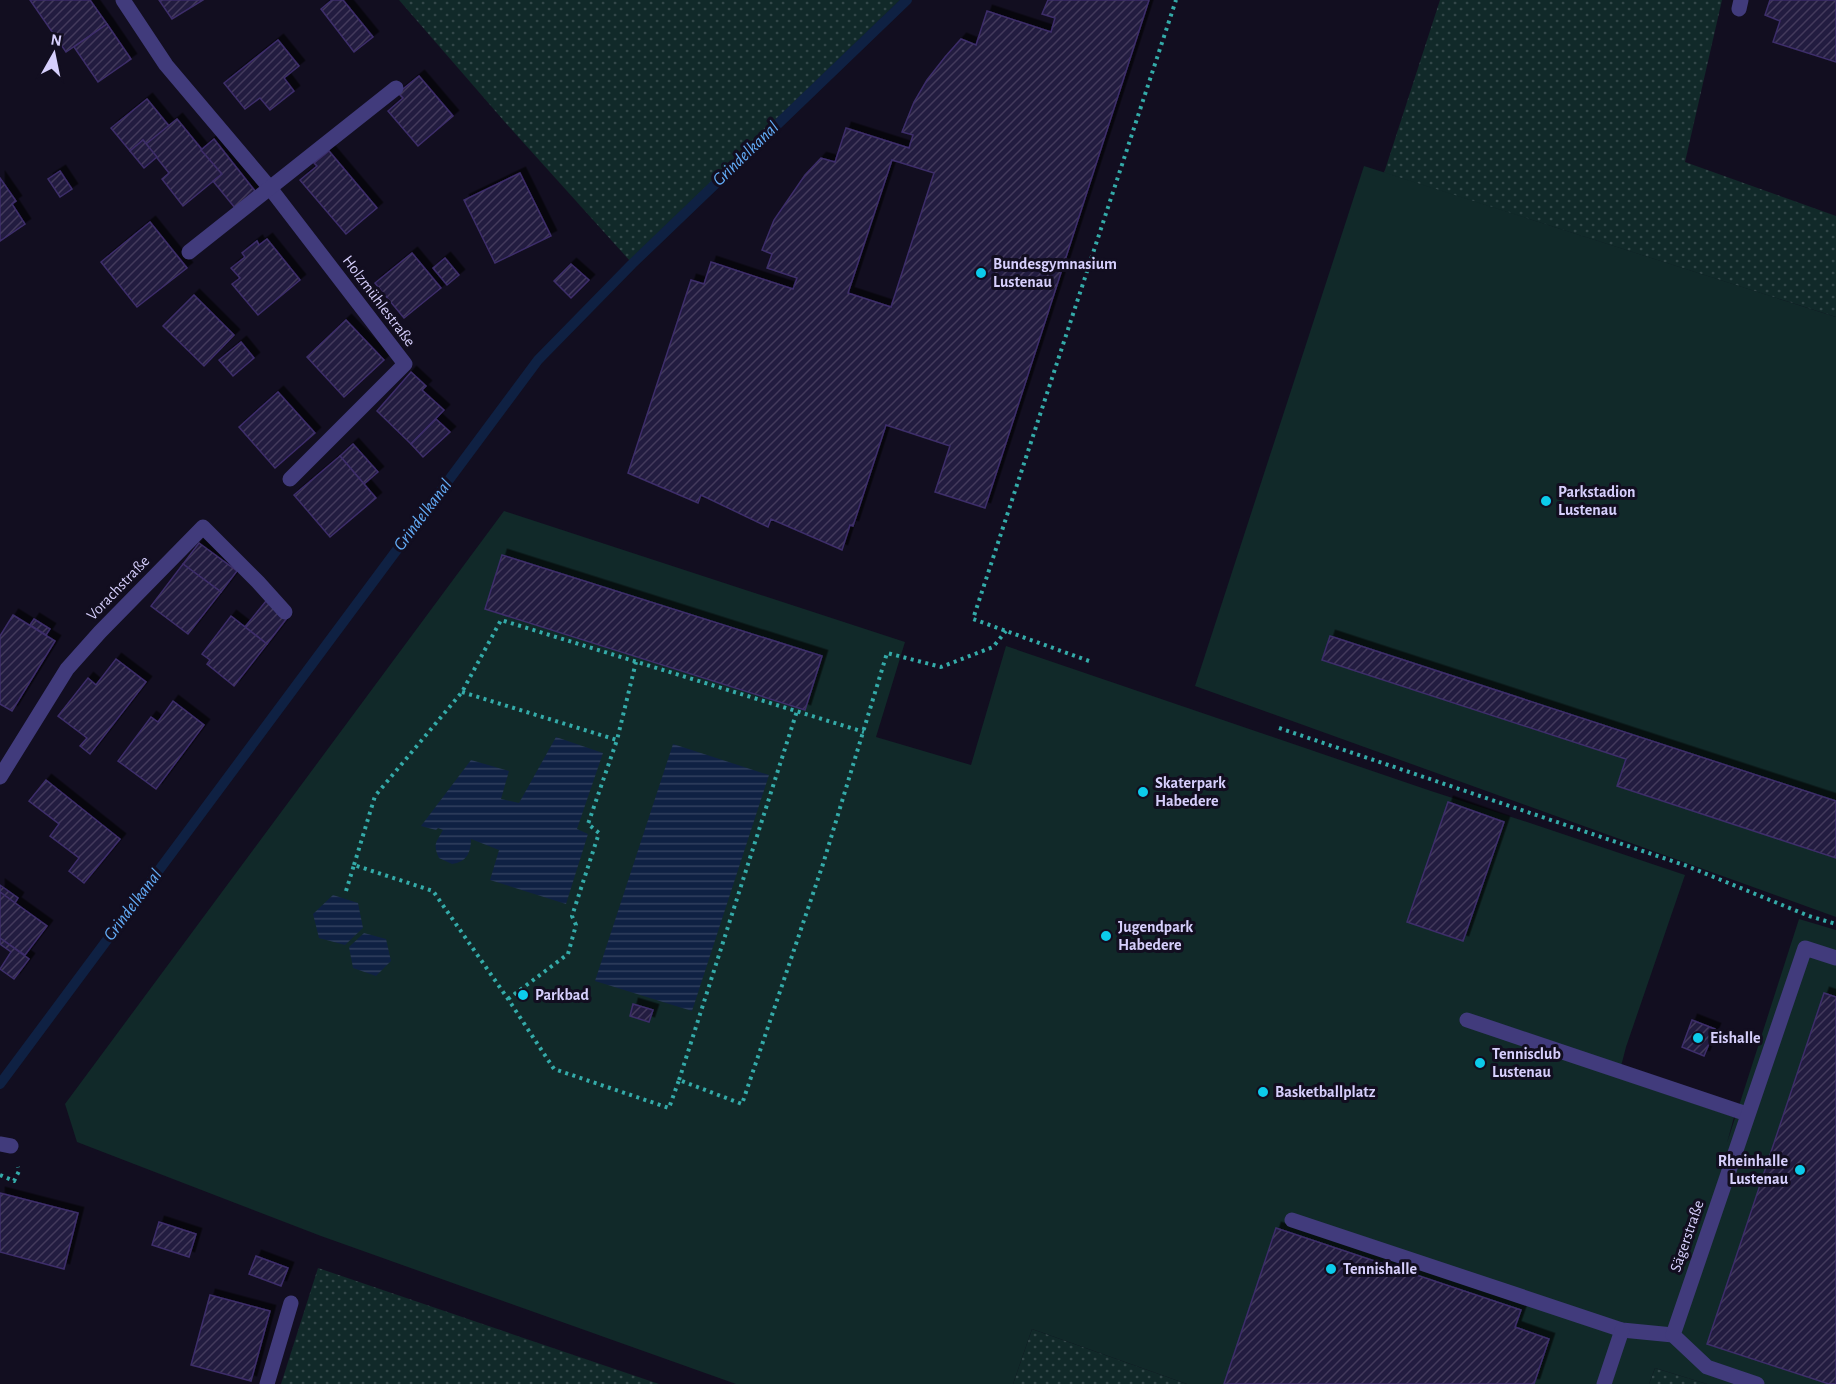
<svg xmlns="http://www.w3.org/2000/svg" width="1836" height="1384" viewBox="0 0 1836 1384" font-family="'Alegreya Sans',sans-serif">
	<defs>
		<pattern id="grass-dots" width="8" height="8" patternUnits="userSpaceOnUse" patternTransform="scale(1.5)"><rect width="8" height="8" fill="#112929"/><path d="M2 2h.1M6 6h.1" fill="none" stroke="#334749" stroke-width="1.8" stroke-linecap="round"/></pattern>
		<pattern id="water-rules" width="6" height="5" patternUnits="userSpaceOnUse" patternTransform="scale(1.5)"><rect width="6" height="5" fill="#0f2143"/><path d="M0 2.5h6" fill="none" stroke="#31405f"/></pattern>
		<pattern id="building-hatch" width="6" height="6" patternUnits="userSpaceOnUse" patternTransform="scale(1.5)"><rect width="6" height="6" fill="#241b40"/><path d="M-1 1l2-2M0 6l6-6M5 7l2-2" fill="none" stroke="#433b5c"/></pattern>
		<filter id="shadow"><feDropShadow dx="5.5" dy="-5.5" stdDeviation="0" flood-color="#0009"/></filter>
	</defs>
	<rect width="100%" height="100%" fill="#120e20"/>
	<g fill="url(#grass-dots)">
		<path d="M399 0H900L630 261 504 121Z"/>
		<path d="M1440 0H1722L1685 162 1836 216V317L1384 173Z"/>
		<path d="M318 1268 659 1384H281Z"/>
		<path d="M1032 1329 1187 1384H1013Z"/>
		<path d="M1655 1368 1707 1384H1649Z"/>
	</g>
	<g fill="#112929">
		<path d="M1364 166 1836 317V917L1195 686Z"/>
		<path d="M504 511 905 642 876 737 971 765 1006 646 1431 791 1530 823 1685 875 1626 1047 1618 1078 1734 1117 1727 1143 1799 919 1836 930V1384H1707L1655 1368 1649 1384H1187L1032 1329 1013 1384H736L321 1236 77 1142 65 1104Z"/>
	</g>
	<g fill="url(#water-rules)">
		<path d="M556 737 603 753 577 829 588 834 566 904 490 880 499 850 471 839C471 852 467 862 452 864L439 858C432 844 437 841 443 830L438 828 436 830 421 826 471 760 509 771 501 799 519 803Z"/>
		<path d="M673 744 769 775 692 1011 595 981Z"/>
		<path d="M333 895 358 903 363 928 345 945 319 938 313 914Z"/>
		<path d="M364 933 386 939 391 961 376 976 353 968 349 947Z"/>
	</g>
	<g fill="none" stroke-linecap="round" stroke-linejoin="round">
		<path stroke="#0f2143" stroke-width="10" d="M0 1084 538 360 632 264 907 0"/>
	</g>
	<g fill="url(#building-hatch)" stroke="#3d2e6a" stroke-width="1.5" fill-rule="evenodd" filter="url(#shadow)">
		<path d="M30 0H90L107 24 66 52Z"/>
		<path d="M159 0H203L172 19Z"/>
		<path d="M332 0H343L373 37 354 52 321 9Z"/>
		<path d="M1048 0H1149L985 508 935 492 950 446 886 425 853 526 850 525 842 550 771 519 768 527 701 495 698 503 628 473 691 280 704 284 711 262 793 289 797 278 767 268 772 254 762 250 774 220 805 175 821 158 835 162 846 128 909 148 913 135 902 132 914 102 927 80 945 57 961 39 976 45 987 11 1051 32 1055 18 1042 14ZM892 160 934 173 891 307 848 293Z"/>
		<path d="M1770 0H1836V62L1773 42 1780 21 1765 15Z"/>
		<path d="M107 24 131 59 98 82 74 47Z"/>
		<path d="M278 40 299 66 284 78 294 91 270 110 260 98 245 109 224 83Z"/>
		<path d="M419 76 453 116 418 146 388 111 403 98 398 93Z"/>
		<path d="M147 99 169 126 146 144 143 140 130 151 111 128Z"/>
		<path d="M177 119 222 174 183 206 162 179 169 173 146 144Z"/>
		<path d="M214 139 255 191 235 208 213 181 222 174 201 150Z"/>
		<path d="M143 140 157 157 144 168 130 151Z"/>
		<path d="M329 151 377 208 346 234 300 180 317 166 314 163Z"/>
		<path d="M60 171 72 189 60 197 48 179Z"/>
		<path d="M520 173 551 236 495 263 464 200Z"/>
		<path d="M0 178 16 201 12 204 25 224 0 241Z"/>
		<path d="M150 222 187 268 137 307 101 262Z"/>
		<path d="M267 239 300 280 258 315 232 284 240 278 231 268 245 257 242 253 257 241 259 245Z"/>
		<path d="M412 253 441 288 404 318 375 283Z"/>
		<path d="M445 258 459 275 447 285 433 268Z"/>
		<path d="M571 264 589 280 571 298 554 281Z"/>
		<path d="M194 295 234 335 204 366 163 326Z"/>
		<path d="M346 320 384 360 344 397 307 357Z"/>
		<path d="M241 342 254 358 233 376 219 360Z"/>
		<path d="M411 372 426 386 422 390 444 410 411 444 377 411Z"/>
		<path d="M278 392 315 433 275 468 239 427Z"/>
		<path d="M436 419 450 432 423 457 411 444Z"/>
		<path d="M353 444 378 472 364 484 340 456Z"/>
		<path d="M340 456 376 498 330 537 294 495Z"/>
		<path d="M199 543 237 571 221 592 183 564Z"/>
		<path d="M502 555 822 656 805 710 485 609Z"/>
		<path d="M183 564 221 592 188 634 151 606Z"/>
		<path d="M266 601 287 618 267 644 245 627Z"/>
		<path d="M13 615 55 641 12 711 0 704V636Z"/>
		<path d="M231 616 267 644 234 686 207 664 210 660 202 654Z"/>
		<path d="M34 619 50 629 46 635 30 625Z"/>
		<path d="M1330 636 1836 801V858L1617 786 1626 759 1322 660Z"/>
		<path d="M116 659 146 682 90 754 80 746 87 738 58 716 88 678 96 685Z"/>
		<path d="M173 701 204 725 156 789 118 761 151 717 158 722Z"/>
		<path d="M46 780 120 839 84 883 69 871 79 858 50 836 59 824 29 801Z"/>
		<path d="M1448 802 1504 822 1463 941 1407 922Z"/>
		<path d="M0 885 18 898 15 903 0 892Z"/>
		<path d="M0 892 47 926 25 955 0 938Z"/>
		<path d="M0 938 29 959 14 979 0 969 11 952 0 944Z"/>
		<path d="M1824 993 1836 997V1384H1829L1707 1344Z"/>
		<path d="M633 1004 653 1010 649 1022 630 1016Z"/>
		<path d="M1692 1020 1715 1029 1704 1056 1682 1047Z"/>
		<path d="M0 1193 78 1213 64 1269 0 1252Z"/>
		<path d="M159 1222 196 1234 189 1257 152 1245Z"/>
		<path d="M1276 1228 1521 1310 1515 1327 1549 1339 1534 1384H1224Z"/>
		<path d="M256 1256 288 1268 281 1286 249 1274Z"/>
		<path d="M210 1295 270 1311 251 1381 191 1365Z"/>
	</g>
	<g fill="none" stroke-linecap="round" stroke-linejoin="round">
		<g stroke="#34aba9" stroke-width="4" stroke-dasharray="3 4.5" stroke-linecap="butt">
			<path d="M1089 661 973 619 1176 0"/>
			<path d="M462 692 617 740 636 662"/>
			<path d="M1279 728 1687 866 1809 916 1836 924"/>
			<path d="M354 865 375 796 462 692 501 620 864 732"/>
			<path d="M346 891 354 865 433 891 508 999 554 1069 669 1108 679 1080 742 1104 823 864 887 653 941 667 993 647 1006 631"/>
			<path d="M508 999 568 954 576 925 572 916 599 833 588 824 617 740"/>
			<path d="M679 1080 797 711"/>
			<path d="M0 1175 14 1181 19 1171 18 1167"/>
		</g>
		<g stroke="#413b7c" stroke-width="15">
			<path d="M123 0 166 65 270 188 405 364 290 479"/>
			<path d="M1739 9 1741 0"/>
			<path d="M189 252 396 88"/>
			<path d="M0 777 67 669 100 632 203 527 258 582 285 612"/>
			<path d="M1467 1020 1747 1114"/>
			<path d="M0 1144 11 1146"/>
			<path d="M1292 1220 1622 1330 1673 1335"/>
			<path d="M267 1384 291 1303"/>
			<path d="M1604 1384 1622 1330"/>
			<path d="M1757 1384 1707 1367 1673 1335 1805 948 1836 958"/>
		</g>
	</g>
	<g fill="#0ccbeb" stroke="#120e20" stroke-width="2">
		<circle cx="981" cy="273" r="6"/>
		<circle cx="1546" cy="501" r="6"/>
		<circle cx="1143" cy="792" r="6"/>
		<circle cx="1106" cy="936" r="6"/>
		<circle cx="523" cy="995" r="6"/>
		<circle cx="1698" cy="1038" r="6"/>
		<circle cx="1480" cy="1063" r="6"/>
		<circle cx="1263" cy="1092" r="6"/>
		<circle cx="1800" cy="1170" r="6"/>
		<circle cx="1331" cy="1269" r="6"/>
	</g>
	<g text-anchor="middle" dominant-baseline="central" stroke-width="6" stroke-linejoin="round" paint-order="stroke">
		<g font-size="16" font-weight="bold" fill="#d6cffc" stroke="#120e20" text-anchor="start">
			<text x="993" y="264">Bundesgymnasium<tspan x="993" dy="18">Lustenau</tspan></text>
			<text x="1558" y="492">Parkstadion<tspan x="1558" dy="18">Lustenau</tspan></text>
			<text x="1155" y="783">Skaterpark<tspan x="1155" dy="18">Habedere</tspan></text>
			<text x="1118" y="927">Jugendpark<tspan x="1118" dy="18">Habedere</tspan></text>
			<text x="535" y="995">Parkbad</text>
			<text x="1710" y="1038">Eishalle</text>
			<text x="1492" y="1054">Tennisclub<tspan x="1492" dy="18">Lustenau</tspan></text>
			<text x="1275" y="1092">Basketballplatz</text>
			<text x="1788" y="1161" text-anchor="end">Rheinhalle<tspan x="1788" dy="18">Lustenau</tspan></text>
			<text x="1343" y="1269">Tennishalle</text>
		</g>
		<g font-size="16" fill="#d6cffc" stroke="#120e20">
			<text transform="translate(379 301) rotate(53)">Holzmühlestraße</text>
			<text transform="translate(118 588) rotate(-46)">Vorachstraße</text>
			<text transform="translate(1687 1236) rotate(-71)">Sägerstraße</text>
		</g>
		<g font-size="18" font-style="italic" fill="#63acf7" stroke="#120e20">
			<text transform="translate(746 154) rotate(-44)">Grindelkanal</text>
			<text transform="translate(423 515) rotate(-53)">Grindelkanal</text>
			<text transform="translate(133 905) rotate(-53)">Grindelkanal</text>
		</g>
	</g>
	<g transform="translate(54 54) rotate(9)" stroke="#120e20" stroke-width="4.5" paint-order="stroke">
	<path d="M0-4.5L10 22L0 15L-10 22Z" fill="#d6cffc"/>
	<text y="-9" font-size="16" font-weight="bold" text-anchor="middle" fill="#d6cffc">N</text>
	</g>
</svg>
